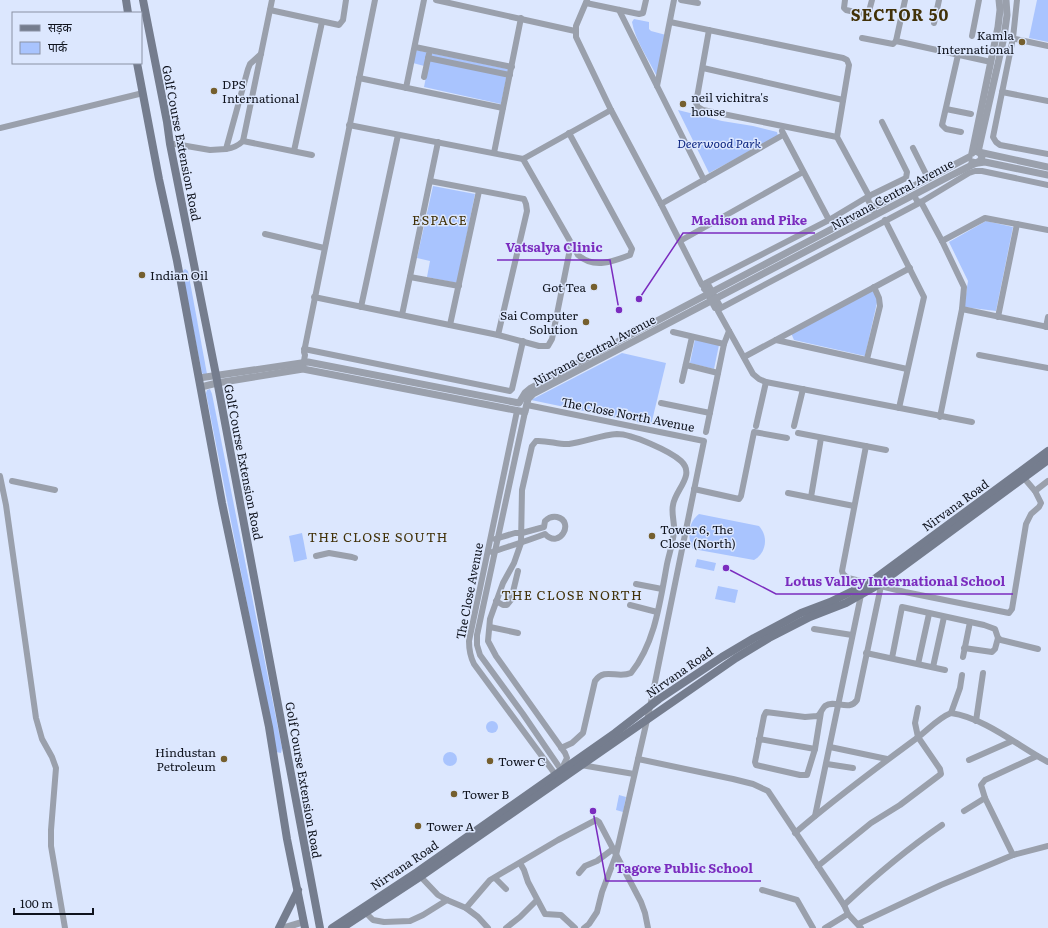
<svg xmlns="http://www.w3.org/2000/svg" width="1048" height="928" viewBox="0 0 1048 928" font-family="Literata,'Noto Sans Devanagari',serif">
	<rect width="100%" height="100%" fill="#dce7fe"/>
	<g fill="#a9c4fe">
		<path d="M1037 0H1048V42L1029 38Z"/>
		<path d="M634 19 649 22V29L651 31 666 35 659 73 656 75C648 58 635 40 632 22Z"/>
		<path d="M416 50 508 69 501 104 424 87 428 67 413 63Z"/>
		<path d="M678 110 722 121 753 126 777 132 778 136 709 173Z"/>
		<path d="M433 186 475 194 457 283 427 277 430 261 417 258Z"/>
		<path d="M986 221 1013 227 996 311 964 307 968 281 949 242Z"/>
		<path d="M185 269 188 271 207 374H203L202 373 182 272Z"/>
		<path d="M873 290 878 298 865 356 794 340 791 333Z"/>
		<path d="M695 339 719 345 714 369 690 363Z"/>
		<path d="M622 353 666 363 651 425 531 400Z"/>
		<path d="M210 389 212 394 282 748 281 753 276 752 206 393 207 390Z"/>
		<path d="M699 514 759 526C769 537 766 553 754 560L693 549C687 538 688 522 699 514Z"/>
		<path d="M302 533 307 559 294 562 289 536Z"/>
		<path d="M697 559 716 563 714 571 695 567Z"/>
		<path d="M718 586 738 590 735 603 715 599Z"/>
		<circle cx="492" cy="727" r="6"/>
		<circle cx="450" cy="759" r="7"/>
		<path d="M619 795 626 797 623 812 616 810Z"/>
	</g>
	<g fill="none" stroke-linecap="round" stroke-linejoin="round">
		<g stroke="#9aa0ac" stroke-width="6">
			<path d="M436 0 575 31"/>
			<path d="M587 0 576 26V37L611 110 661 204 702 285 829 220 869 196 906 178 907 172 882 122"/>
			<path d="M681 0 698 3"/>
			<path d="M845 0 844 8 846 10 868 15 872 0"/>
			<path d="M1017 0 1013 38 993 137 996 142 1000 145 1048 154"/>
			<path d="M586 3 639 14 643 13 646 0"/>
			<path d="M270 10 339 25 343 20 346 0"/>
			<path d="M619 10 704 180"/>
			<path d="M670 22 843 58 847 60 849 65 837 137 869 196 868 200 874 211"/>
			<path d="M934 23 939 0"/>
			<path d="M709 30 696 103 698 107 703 110 837 137"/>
			<path d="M997 35 1048 46"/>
			<path d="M972 36 979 0"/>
			<path d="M862 38 893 44 896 41 991 62"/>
			<path d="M896 41 905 0"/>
			<path d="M415 47 512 67"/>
			<path d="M958 55 942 125 946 129 961 132"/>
			<path d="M428 58 510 75"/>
			<path d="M703 68 843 100"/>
			<path d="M424 77 429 54"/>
			<path d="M359 78 503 108"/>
			<path d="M657 86 674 0"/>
			<path d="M406 88 424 0"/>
			<path d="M1002 92 1048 101"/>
			<path d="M946 109 971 114"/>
			<path d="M349 125 523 159 611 110"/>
			<path d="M0 128 143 93"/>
			<path d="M782 131 829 220"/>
			<path d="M243 141 312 155"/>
			<path d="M170 144H175L210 150 226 149 248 69 250 64 261 54"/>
			<path d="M913 148 928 178"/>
			<path d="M226 149C233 148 238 146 243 141L272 0"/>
			<path d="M294 151 322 22"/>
			<path d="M494 153 521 18"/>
			<path d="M523 159 578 255C594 269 612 262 630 255L632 249 569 133"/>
			<path d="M430 181 524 199 526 204 527 211 498 335"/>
			<path d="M914 195 917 201 921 202 942 241 964 287 962 309 940 417"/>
			<path d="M661 204 783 135"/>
			<path d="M885 220 924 297 899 408"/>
			<path d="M265 234 324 248"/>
			<path d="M680 241 803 172"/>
			<path d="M942 241 985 218 1048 230"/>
			<path d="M410 277 459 286"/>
			<path d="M705 284 709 286 720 306 718 311 753 374 759 379 766 382 972 422"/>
			<path d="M705 284 704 289 706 291 715 308 719 309"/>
			<path d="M314 297 498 335 539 346H548L552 339 571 244"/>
			<path d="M361 307 398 135"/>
			<path d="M719 309 921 202 969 173 975 171H982L1048 185"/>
			<path d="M962 309 1048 327"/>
			<path d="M402 315 438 142"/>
			<path d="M998 317 1017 224"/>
			<path d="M450 325 479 191"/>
			<path d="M1046 327 1048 317"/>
			<path d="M673 332 724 344"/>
			<path d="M776 340 907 369"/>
			<path d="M304 349 510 391 512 389 523 341"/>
			<path d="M979 355 1048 368"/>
			<path d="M744 357 910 268"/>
			<path d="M867 359 880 306 879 298 874 287"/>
			<path d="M686 365 718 373"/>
			<path d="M303 367 305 355 304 352 375 0"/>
			<path d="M682 381 692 337"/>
			<path d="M661 403 710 413"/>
			<path d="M527 405 704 441 650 707 616 855 602 892 597 912 589 924 584 928"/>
			<path d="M517 411 469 641C469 649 470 656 474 664L558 778"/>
			<path d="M525 412 477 635V645L480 655 523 714 564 774"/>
			<path d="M756 426 766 382"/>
			<path d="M794 426 803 389"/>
			<path d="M706 432 724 344 729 331"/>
			<path d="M798 433 886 450"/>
			<path d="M866 446 842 571 843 574 848 578 905 592 1009 613 1012 609 1026 524 1031 514 1039 507 1041 503 1035 491 1024 478"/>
			<path d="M0 476 6 505 36 718 42 739 52 757 56 768 51 830V846L65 928"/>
			<path d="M12 481 55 490"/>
			<path d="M694 489 739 499 741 496 754 432 787 438"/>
			<path d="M1035 491 1048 481"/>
			<path d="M788 493 854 506"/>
			<path d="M811 497 821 438"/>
			<path d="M492 552C510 546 527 541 545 534 560 550 575 521 557 517 552 516 548 518 545 521L544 527 522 533H515L495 539"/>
			<path d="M316 556 329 553 352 557 355 558"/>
			<path d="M636 584 662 589"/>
			<path d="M496 601 503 605H507L511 600 518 571"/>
			<path d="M630 605 657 612"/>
			<path d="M490 627 518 633"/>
			<path d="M814 629 852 635"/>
			<path d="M964 648 992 652 995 649 998 638"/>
			<path d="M866 653 945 670"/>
			<path d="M963 657 970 622"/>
			<path d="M892 658 902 607 984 625 995 629 998 638 1001 640 1038 649"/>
			<path d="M918 664 929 614"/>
			<path d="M933 667 944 617"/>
			<path d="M821 712 815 749 807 775H800L756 765 755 762 764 716 766 712 805 717 817 716 819 715C821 712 823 708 825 706 835 699 849 712 857 700L881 586"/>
			<path d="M951 713 960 688 962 675"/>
			<path d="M976 721 983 673"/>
			<path d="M759 739 815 749"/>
			<path d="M830 747 887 759"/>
			<path d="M561 748 572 743 583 733 595 681C605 667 617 679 631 673 655 643 660 602 667 564 669 554 673 543 674 532 675 523 671 514 673 505 675 490 696 475 681 461 670 451 632 434 617 434 601 435 585 442 569 444 559 445 547 440 536 441L532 446 522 490 521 543 514 563 503 583 490 619 488 641 496 656 565 753 567 758 564 764 566 767"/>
			<path d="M638 759 733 779 753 784 768 791 844 905 848 914 861 928"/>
			<path d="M969 760 1012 741"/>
			<path d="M827 764 853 768"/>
			<path d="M581 765 634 774"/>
			<path d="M964 811 985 798"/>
			<path d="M815 816 861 595"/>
			<path d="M795 833C834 799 875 769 917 738 928 730 938 718 951 713 985 718 1018 746 1048 762"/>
			<path d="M1013 855 985 798 981 785 985 780 1037 756"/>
			<path d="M520 863 524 870 528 882 545 914 561 915 575 928"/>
			<path d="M818 866 871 823 900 805 941 774 940 769 918 737 915 723 918 708"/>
			<path d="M579 873 585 866 597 861 613 849"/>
			<path d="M419 875 438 895 447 900 466 908 478 917 488 928"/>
			<path d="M495 878 506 889"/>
			<path d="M762 890 797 900 813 928"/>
			<path d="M844 905C875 876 907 849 942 825"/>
			<path d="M466 908 490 880 558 840 596 820 599 822 641 902 645 913 648 928"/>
			<path d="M366 913 373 920 384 922 410 921 423 915 447 900"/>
			<path d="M858 924 941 885 1013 855 1048 846"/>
			<path d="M506 928 520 917 537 900"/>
			<path d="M825 928 848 914"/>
		</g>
		<g stroke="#9aa0ac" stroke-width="7">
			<path d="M974 151 1048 167"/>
			<path d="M978 152 1004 37 1007 15 1006 0"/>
			<path d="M972 153 998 27 1000 10 999 0"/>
			<path d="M972 162 976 163 980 161 982 157 980 153"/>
			<path d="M978 163 985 162 1048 175"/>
			<path d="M199 378 308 362 519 403 525 393 531 388 630 335 969 157"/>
			<path d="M201 387 217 383 303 369 525 412 528 399 533 394 950 176 976 163"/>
			<path d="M283 928 303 922"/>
		</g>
		<g stroke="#757d8e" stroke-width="8">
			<path d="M126 0 128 13"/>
			<path d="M143 0 167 122 170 144 216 375 320 928"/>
			<path d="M137 63 159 179 177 261 222 503 269 727 287 839 305 928"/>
			<path d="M279 928 298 890"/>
			<path d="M332 928 417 872 615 733 659 699 722 657 754 638 801 613 830 602 869 583 1048 451"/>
			<path d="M342 928 420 877 736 658 769 638 810 617 846 603 878 585 1048 460"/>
		</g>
	</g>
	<g fill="#755f2e" stroke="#dce7fe" stroke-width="1.5">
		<circle cx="1022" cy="42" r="4"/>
		<circle cx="214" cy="91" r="4"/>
		<circle cx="683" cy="104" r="4"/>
		<circle cx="142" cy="275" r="4"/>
		<circle cx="594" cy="287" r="4"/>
		<circle cx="586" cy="322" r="4"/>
		<circle cx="652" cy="536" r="4"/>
		<circle cx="224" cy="759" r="4"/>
		<circle cx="490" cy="761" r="4"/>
		<circle cx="454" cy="794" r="4"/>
		<circle cx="418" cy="826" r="4"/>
	</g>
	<g text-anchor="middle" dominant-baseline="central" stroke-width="3" stroke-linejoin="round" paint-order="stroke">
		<g font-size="12" fill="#0f131d" stroke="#dce7fe" text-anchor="start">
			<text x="1014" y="35" text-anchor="end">Kamla<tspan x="1014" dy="14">International</tspan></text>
			<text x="222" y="84">DPS<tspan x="222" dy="14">International</tspan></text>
			<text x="691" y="97">neil vichitra's<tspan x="691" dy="14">house</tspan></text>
			<text x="150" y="275">Indian Oil</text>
			<text x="586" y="287" text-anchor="end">Got Tea</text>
			<text x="578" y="315" text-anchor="end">Sai Computer<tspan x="578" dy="14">Solution</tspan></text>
			<text x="660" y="529">Tower 6, The<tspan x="660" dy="14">Close (North)</tspan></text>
			<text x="216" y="752" text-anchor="end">Hindustan<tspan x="216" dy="14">Petroleum</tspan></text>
			<text x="498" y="761">Tower C</text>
			<text x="462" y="794">Tower B</text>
			<text x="426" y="826">Tower A</text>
		</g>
		<g font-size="12" fill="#0f131d" stroke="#dce7fe">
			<text transform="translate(182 143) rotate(79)">Golf Course Extension Road</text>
			<text transform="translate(892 194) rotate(-28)">Nirvana Central Avenue</text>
			<text transform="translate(594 350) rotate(-28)">Nirvana Central Avenue</text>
			<text transform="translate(628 414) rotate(11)">The Close North Avenue</text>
			<text transform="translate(244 462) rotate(79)">Golf Course Extension Road</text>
			<text transform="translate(955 505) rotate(-36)">Nirvana Road</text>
			<text transform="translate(469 591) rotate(-79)">The Close Avenue</text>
			<text transform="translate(679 672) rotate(-35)">Nirvana Road</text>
			<text transform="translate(304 780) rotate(80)">Golf Course Extension Road</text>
			<text transform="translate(404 865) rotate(-34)">Nirvana Road</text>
		</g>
		<g font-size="12" font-style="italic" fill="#0e2782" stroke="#dce7fe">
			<text x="719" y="143">Deerwood Park</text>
		</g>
		<g font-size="13" letter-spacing="1" fill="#423209" stroke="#dce7fe">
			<text x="440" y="219">ESPACE</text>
			<text x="378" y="536">THE CLOSE SOUTH</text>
			<text x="572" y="594">THE CLOSE NORTH</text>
		</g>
		<g font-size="16" font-weight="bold" letter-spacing="1" fill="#423209" stroke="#dce7fe">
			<text x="900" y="14">SECTOR 50</text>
		</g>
	</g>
	<path fill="none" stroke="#7b2cbf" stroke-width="1.5" d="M639 299L683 233H815M619 310L610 260H497M726 568L776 594H1013M593 811L606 881H761"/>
	<g fill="#7b2cbf" stroke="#dce7fe" stroke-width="1.5">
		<circle cx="639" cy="299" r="4"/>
		<circle cx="619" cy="310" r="4"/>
		<circle cx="726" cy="568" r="4"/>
		<circle cx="593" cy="811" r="4"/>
	</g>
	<g font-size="13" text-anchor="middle" font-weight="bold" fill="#7b2cbf" stroke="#dce7fe" stroke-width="3" stroke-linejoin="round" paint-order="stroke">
		<text x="749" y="225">Madison and Pike</text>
		<text x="554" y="252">Vatsalya Clinic</text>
		<text x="895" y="586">Lotus Valley International School</text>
		<text x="684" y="873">Tagore Public School</text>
	</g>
	<rect x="12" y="12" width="130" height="52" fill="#dce7fe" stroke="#8a92a4"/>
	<rect x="20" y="25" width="20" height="6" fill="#757d8e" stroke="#8a92a4"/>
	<text x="48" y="32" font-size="12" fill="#0f131d">सड़क</text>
	<rect x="20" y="42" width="20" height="12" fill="#a9c4fe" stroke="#8a92a4"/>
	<text x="48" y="52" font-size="12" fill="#0f131d">पार्क</text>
	<path d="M14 908v6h79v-6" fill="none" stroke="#0f131d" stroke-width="2"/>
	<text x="20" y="908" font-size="12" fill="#0f131d" stroke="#dce7fe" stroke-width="3" paint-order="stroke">100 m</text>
</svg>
